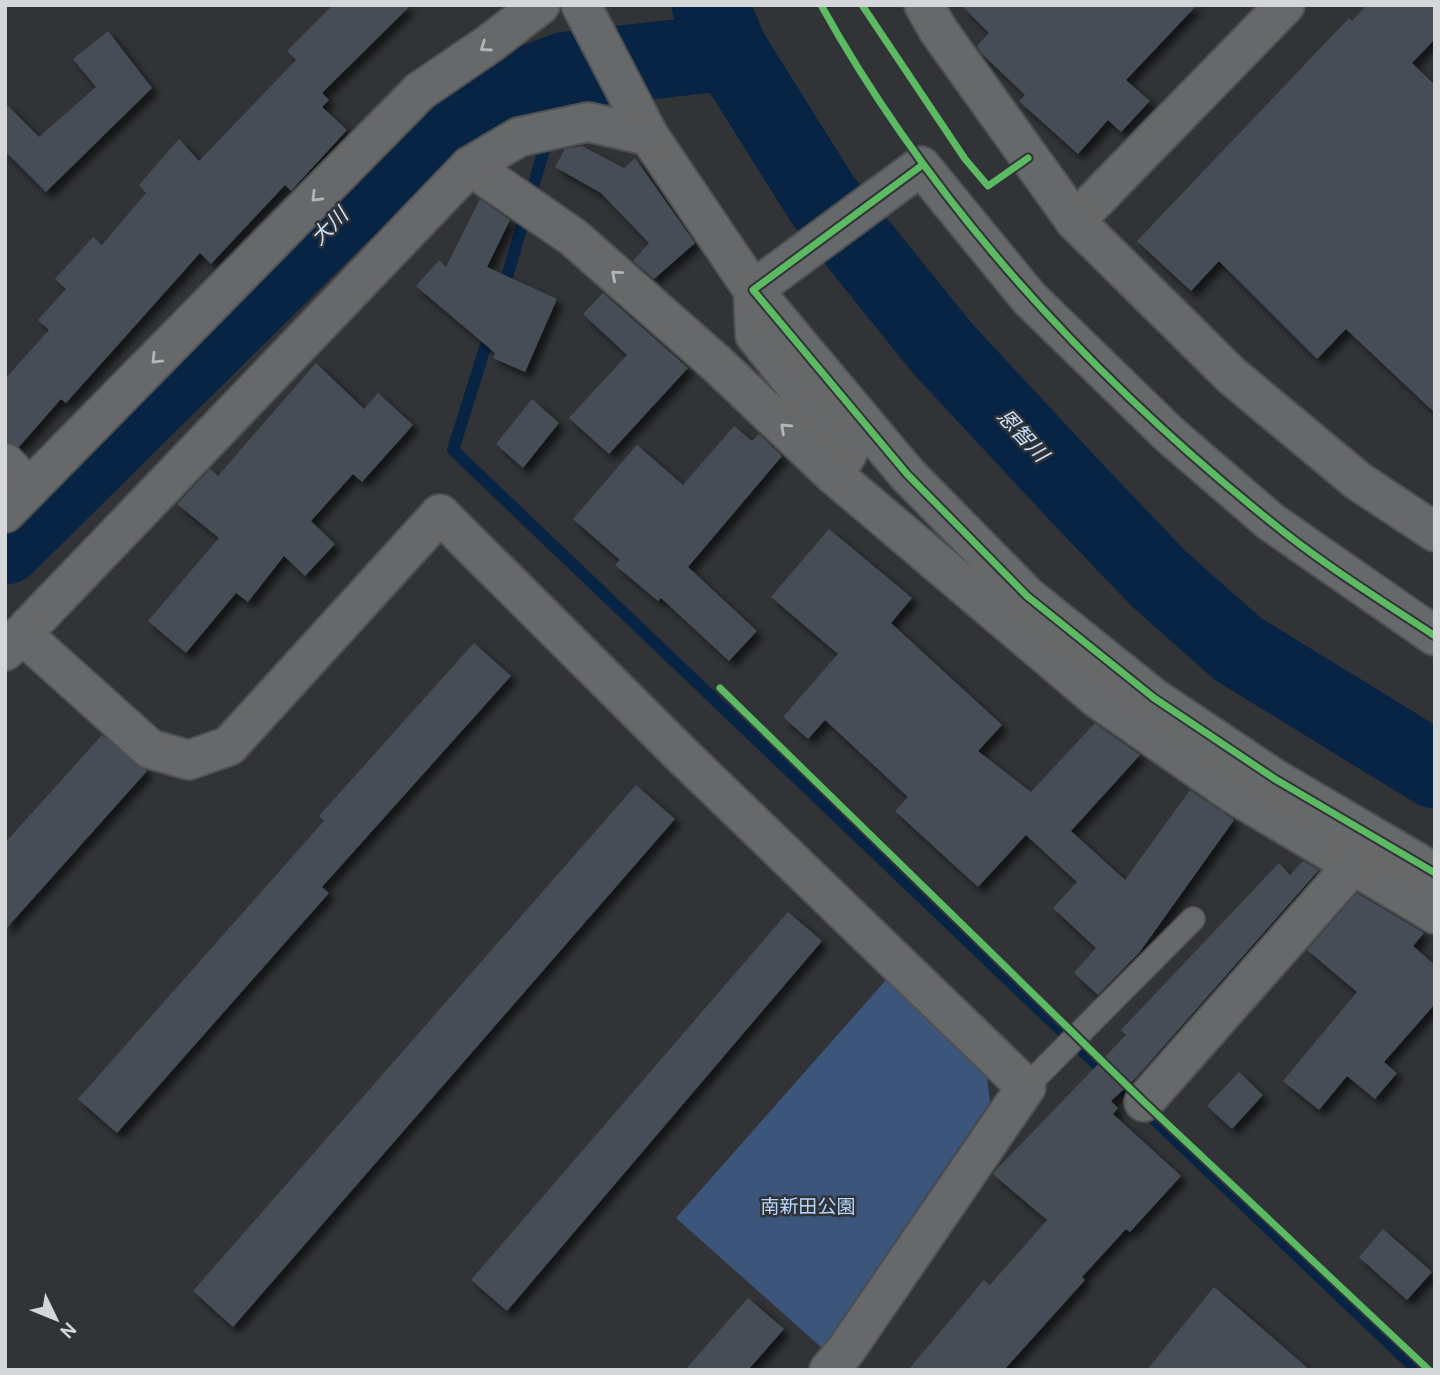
<svg xmlns="http://www.w3.org/2000/svg" width="1440" height="1375" viewBox="0 0 1440 1375" font-family="Cabin,'Noto Sans JP',sans-serif">
	<defs>
		<filter id="shadow"><feDropShadow dx="6" dy="6" stdDeviation="3.5" flood-color="#0009"/></filter>
	</defs>
	<rect width="100%" height="100%" fill="#313336"/>
	<path fill="#3b567a" d="M886 980 986 1069 990 1102 822 1348 676 1218Z"/>
	<g fill="none" stroke-linecap="round" stroke-linejoin="round">
		<g stroke="#072445" stroke-width="12">
			<path d="M503 291 567 70"/>
			<path d="M490 332 453 450 1417 1370"/>
		</g>
		<g stroke="#072445" stroke-width="77">
			<path d="M710 5 730 52 822 199 943 349 1075 491 1159 579 1238 649 1435 770"/>
			<path d="M5 546 439 117 567 70 730 52"/>
		</g>
	</g>
	<g fill="#474e56" filter="url(#shadow)">
		<path d="M333 5H411L322 93 329 100 322 107 347 130 291 191 285 185 211 264 200 253 66 403 61 399 19 447 5 442V379L49 330 38 320 66 289 55 279 93 237 102 245 146 193 139 185 179 139 199 161 296 60 287 51Z"/>
		<path d="M961 5H1197L1126 80 1150 101 1121 132 1108 120 1078 154 1019 101 1025 95 981 53 977 46 989 33Z"/>
		<path d="M1367 5H1435V39L1412 63 1435 85V413L1346 329 1317 359 1219 261 1191 291 1137 241 1349 18 1352 21Z"/>
		<path d="M108 31 152 88 46 192 5 151V103L39 137 96 87 73 59Z"/>
		<path d="M582 146 624 168 635 158 695 243 654 279 633 261 649 243 601 193 555 167 565 149Z"/>
		<path d="M480 199 510 220 487 267 557 299 525 372 493 358 495 353 416 286 439 260 446 267Z"/>
		<path d="M603 293 688 368 609 454 569 418 627 355 583 314Z"/>
		<path d="M316 363 364 409 378 393 413 425 362 482 353 474 311 521 335 544 305 576 284 556 248 602 236 593 186 653 148 621 219 538 177 504 210 469 218 476Z"/>
		<path d="M532 399 559 423 523 468 496 444Z"/>
		<path d="M734 426 752 441 759 434 782 456 688 567 757 631 729 661 661 598 658 601 615 565 620 560 573 519 637 445 683 485Z"/>
		<path d="M829 529 912 598 891 623 1002 725 978 751 1031 792 1095 723 1140 755 1071 831 1125 880 1190 790 1234 820 1139 953 1098 995 1074 973 1096 948 1053 908 1077 882 1026 835 978 887 895 811 908 797 825 720 808 739 783 717 838 654 771 597Z"/>
		<path d="M474 643 511 676 322 887 329 893 117 1133 78 1099 324 821 319 816Z"/>
		<path d="M102 735 147 771 5 930V843Z"/>
		<path d="M636 785 675 819 233 1327 193 1291Z"/>
		<path d="M1303 861 1319 870 1135 1079 1111 1101 1118 1108 1113 1114 1181 1176 1130 1232 1126 1229 1082 1277 1085 1280 1004 1370H908L984 1280 990 1285 1047 1220 993 1174 997 1169 1126 1035 1121 1030 1279 863 1290 875Z"/>
		<path d="M1357 893 1424 933 1413 946 1435 965V1004L1384 1062 1397 1073 1375 1099 1347 1076 1319 1110 1283 1081 1357 992 1307 950Z"/>
		<path d="M788 912 822 941 507 1311 471 1280Z"/>
		<path d="M1239 1072 1263 1095 1232 1129 1207 1106Z"/>
		<path d="M1383 1229 1432 1272 1407 1300 1359 1257Z"/>
		<path d="M1214 1287 1310 1370H1147Z"/>
		<path d="M748 1298 784 1329 748 1370H685Z"/>
	</g>
	<g fill="none" stroke-linecap="round" stroke-linejoin="round">
		<g stroke="#4e5052" stroke-width="26">
			<path id="service" d="M1026 1087 1193 919"/>
		</g>
		<g stroke="#4e5052" stroke-width="42">
			<g id="minor">
				<path d="M581 5 649 136 753 290 755 335 848 452 834 475 1097 698 1234 794 1435 914"/>
				<path d="M470 166 573 237 715 362 834 475"/>
				<path d="M1075 221 1285 5"/>
				<path d="M5 463 29 488"/>
				<path d="M5 513 420 91 489 44 540 5"/>
				<path d="M22 634 470 166 519 137 588 122 649 136"/>
				<path d="M1435 636 1271 522 1170 435 1029 298 921 166 753 290 907 474 1027 596 1154 698 1275 779 1435 873"/>
				<path d="M1144 1102 1354 864"/>
			</g>
		</g>
		<g stroke="#4e5052" stroke-width="42">
			<g id="tertiary">
				<path d="M924 5 938 30 1075 221 1232 376 1358 481 1435 532"/>
				<path d="M5 651 22 634 150 749 189 760 229 746 440 514 683 756 1026 1087 846 1350 829 1370"/>
			</g>
		</g>
		<use href="#service" stroke="#676869" stroke-width="23"/>
		<use href="#minor" stroke="#676869" stroke-width="38"/>
		<use href="#tertiary" stroke="#676869" stroke-width="38"/>
		<g stroke="#303337" stroke-width="11">
			<g id="cycleway">
				<path d="M821 5C934 208 1090 376 1270 521 1321 563 1379 599 1435 636"/>
				<path d="M862 5 965 159 988 186 1028 158"/>
				<path d="M921 166 753 290 907 474 1027 596 1154 698 1275 779 1435 873"/>
				<path d="M720 688 1144 1102 1429 1370"/>
			</g>
		</g>
		<use href="#cycleway" stroke="#5cba63" stroke-width="7"/>
	</g>
	<defs><path id="oneway-chevron" d="M-2-3.5L2.5 0L-2 3.5" fill="none" stroke-width="1.6" stroke-linecap="round" stroke-linejoin="round" transform="scale(1.75)"/></defs>
	<g stroke="#b3b5b7">
		<use href="#oneway-chevron" transform="translate(485 47) rotate(145)"/>
		<use href="#oneway-chevron" transform="translate(316 197) rotate(135)"/>
		<use href="#oneway-chevron" transform="translate(616 275) rotate(-139)"/>
		<use href="#oneway-chevron" transform="translate(156 359) rotate(135)"/>
		<use href="#oneway-chevron" transform="translate(785 428) rotate(-137)"/>
	</g>
	<g text-anchor="middle" dominant-baseline="central" stroke-width="5" stroke-linejoin="round" paint-order="stroke">
		<g font-size="19" fill="#b7d6fe" stroke="#303337">
			<text x="808" y="1206">南新田公園</text>
		</g>
		<g font-size="21" font-style="italic" fill="#cbe0fb" stroke="#303337">
			<text transform="translate(329 226) rotate(-45)">大川</text>
			<text transform="translate(1023 435) rotate(47)">恩智川</text>
		</g>
	</g>
	<rect width="1440" height="1375" fill="none" stroke="#d4d6d9" stroke-width="14"/>
	<g transform="translate(56 1319) rotate(133)" stroke="#303337" stroke-width="5" paint-order="stroke">
	<path d="M0-5L12 26L0 18L-12 26Z" fill="#d4d6d9"/>
	<text y="-10" font-size="19" font-weight="bold" text-anchor="middle" fill="#d4d6d9">N</text>
	</g>
</svg>
